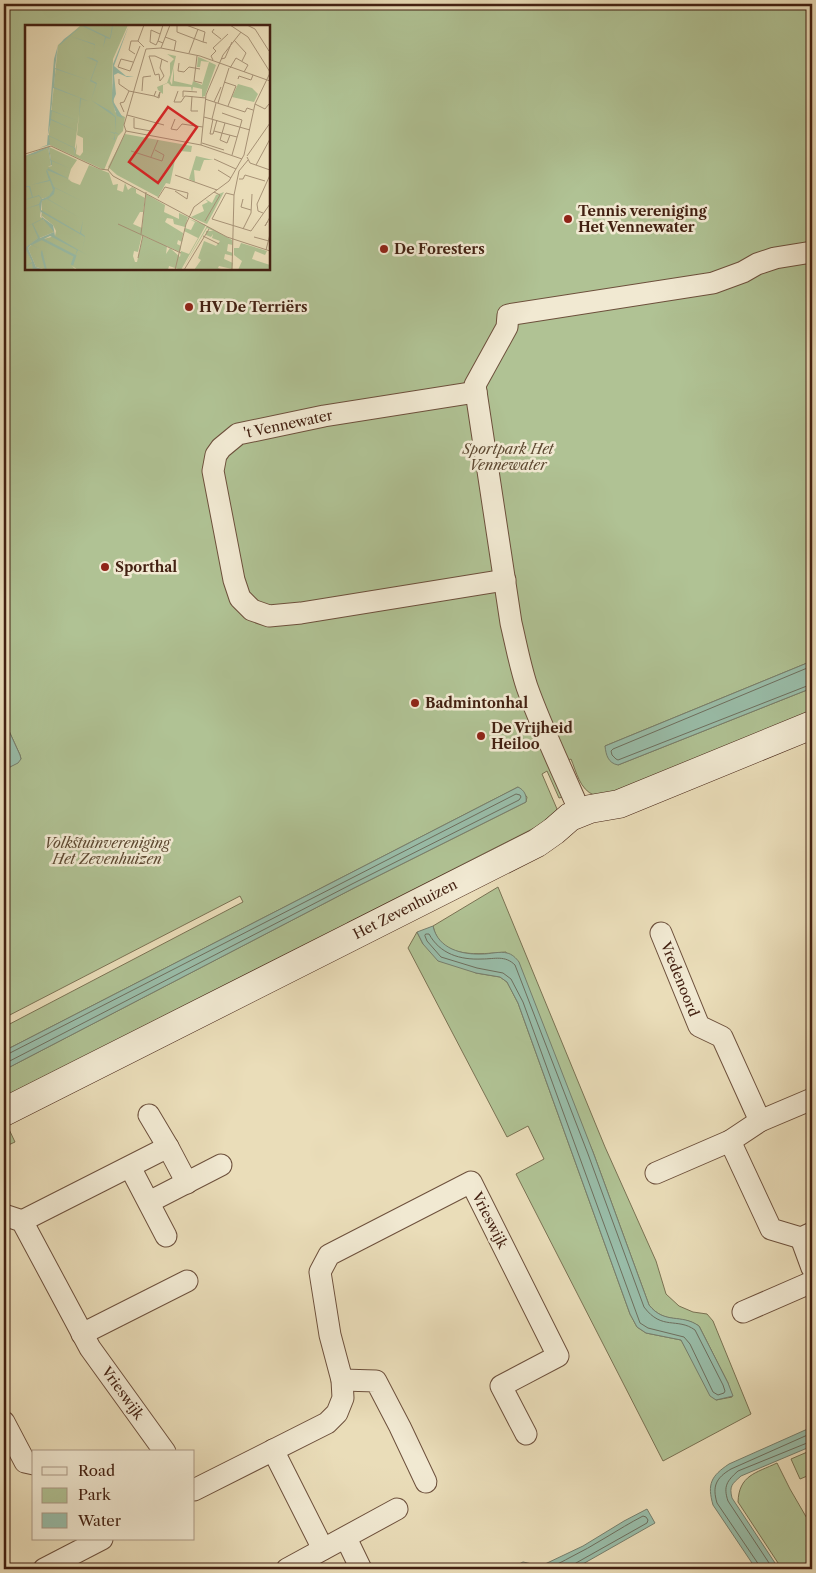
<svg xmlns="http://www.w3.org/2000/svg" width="816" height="1573" viewBox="0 0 816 1573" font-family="'Libre Caslon Text',serif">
	<rect width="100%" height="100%" fill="#eaddb9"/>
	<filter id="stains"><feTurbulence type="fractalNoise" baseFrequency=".004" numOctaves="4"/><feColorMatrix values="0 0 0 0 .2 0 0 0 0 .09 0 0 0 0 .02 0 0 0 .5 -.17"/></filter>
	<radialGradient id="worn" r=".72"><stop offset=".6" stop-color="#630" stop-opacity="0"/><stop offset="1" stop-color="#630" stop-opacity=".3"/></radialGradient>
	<g fill="#b0c294" stroke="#7a7253" fill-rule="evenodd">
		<path d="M4 4H812V661L605 746 618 765 812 688V714L613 796C608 796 599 797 594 795 580 790 576 771 571 759L552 769 563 797 559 798 547 771 542 774 557 809 554 815 538 826 347 923 348 927 4 1101V1070L354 888 526 802 527 797 518 787 4 1051V1027L243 902 240 896 4 1018V893L5 886 4 878V770L10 767 21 759 20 755 4 720ZM26 26H269V269H26Z"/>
		<path d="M498 887 605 1147 656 1261 666 1294 679 1306 693 1312 707 1314 713 1321 751 1414 663 1461 516 1174 544 1159 528 1126 507 1137 408 948 417 932 423 944 476 973 500 977 507 982 518 1003 630 1314 637 1327 646 1333 681 1340 716 1400 732 1397 728 1383 699 1326C681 1314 665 1325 649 1305L593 1152 506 952C480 954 440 960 433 926Z"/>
		<path d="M6 1123 15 1142 4 1147V1124Z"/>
		<path d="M812 1450V1474L800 1479 791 1459Z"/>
		<path d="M777 1463 790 1489 812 1527V1569H782L738 1502C739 1475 756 1473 777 1463Z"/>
	</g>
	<g fill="#99bda9" stroke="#777f6d">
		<path d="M812 661V688L618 765C608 763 606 755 605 746Z"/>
		<path d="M4 720 20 755 21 759 18 763 4 770V766C14 758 7 750 4 740 2 734 4 726 4 720Z"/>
		<path d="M518 787C524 790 527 795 526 802L354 888 4 1070V1051Z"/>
		<path d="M433 926C438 949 462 955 483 954 490 954 500 951 507 953 512 954 516 958 519 962L593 1152 649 1305C665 1325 681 1313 699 1326L728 1383 733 1396 716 1400 710 1396 681 1340 646 1333 637 1327 630 1314 518 1003 507 982 500 977 476 973 438 961 423 944 417 932Z"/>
		<path d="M812 1427V1446L741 1476C732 1484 729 1486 732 1498L779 1569H756L713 1505C707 1484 711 1476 729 1464Z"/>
		<path d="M647 1509 655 1523 574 1569H509L523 1562 537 1565 545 1564 583 1546 624 1521Z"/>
	</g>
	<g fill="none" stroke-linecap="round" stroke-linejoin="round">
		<g stroke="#6e6f5e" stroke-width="1">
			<path d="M812 666 613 749 611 751 612 755 616 759 618 760 812 684"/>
			<path d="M426 934H429C440 954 460 960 482 959 495 959 505 955 515 965L588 1154 644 1307C662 1331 677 1317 695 1330L723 1385 725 1391 724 1393 718 1395 713 1392 690 1344 684 1337 648 1328 640 1323 523 1002 511 979 503 973 477 968 441 957 427 941 425 936Z"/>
			<path d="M4 1055 8 1054 516 794 520 795 521 797 519 800 352 884 4 1064"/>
			<path d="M540 1569C550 1568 560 1563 569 1558 594 1546 618 1529 643 1516L646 1517 648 1520 647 1523 576 1563 573 1565V1569"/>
			<path d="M759 1569V1565L717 1503C712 1486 716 1478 731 1469L812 1433"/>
			<path d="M773 1569 728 1501C723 1486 727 1481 738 1471L812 1441"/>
		</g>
		<g stroke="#6d503c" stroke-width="23">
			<g id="street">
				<path d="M476 392 324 416 238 434 221 448 216 455 213 471 234 580 240 598 252 610 269 616 301 613 505 580"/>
				<path d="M580 812C562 770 542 729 527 687 520 666 516 644 511 623L475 385 507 327 508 315 713 283 743 272 757 264 775 258 812 252"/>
				<path d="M661 933 699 1026 722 1037 760 1121"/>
				<path d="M149 1115 168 1147"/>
				<path d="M730 1141 771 1229 801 1238 812 1233"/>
				<path d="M130 1167 166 1236"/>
				<path d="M656 1173 730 1141 760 1121 812 1099"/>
				<path d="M149 1202 221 1165"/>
				<path d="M4 1215 22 1221 90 1348 165 1452"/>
				<path d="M22 1221 168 1147 187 1183"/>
				<path d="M801 1238 812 1268"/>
				<path d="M743 1312 812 1282"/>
				<path d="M82 1334 187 1281"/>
				<path d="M342 1380 376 1381 400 1427 426 1482"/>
				<path d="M4 1422 25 1462 34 1464"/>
				<path d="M273 1450 323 1549"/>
				<path d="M194 1490 327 1423 337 1413 343 1398 342 1380 330 1335 320 1272 329 1255 471 1182 558 1356 501 1386 526 1434"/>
				<path d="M346 1538 361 1569"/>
				<path d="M44 1569 102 1539"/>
				<path d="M287 1569 397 1509"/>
			</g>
		</g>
		<g stroke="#432112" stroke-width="29">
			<path id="secondary" d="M4 1112 537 843 554 831 570 817 590 809 619 804 812 725"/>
		</g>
		<use href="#street" stroke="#f1e9d2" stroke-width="21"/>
		<use href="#secondary" stroke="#f1e9d2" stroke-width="28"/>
	</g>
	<g fill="#8f2418" stroke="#f1e9d2" stroke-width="2">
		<circle cx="568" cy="219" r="5"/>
		<circle cx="384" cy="249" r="5"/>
		<circle cx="189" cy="307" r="5"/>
		<circle cx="105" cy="567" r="5"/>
		<circle cx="415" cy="703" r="5"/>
		<circle cx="481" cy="736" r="5"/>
	</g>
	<g text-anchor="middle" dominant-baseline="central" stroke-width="5" stroke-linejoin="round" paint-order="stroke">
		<g font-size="14" font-weight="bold" fill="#432112" stroke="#f1e9d2" text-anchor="start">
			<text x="578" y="211">Tennis vereniging<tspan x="578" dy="16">Het Vennewater</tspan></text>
			<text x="394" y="249">De Foresters</text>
			<text x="199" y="307">HV De Terriërs</text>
			<text x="115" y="567">Sporthal</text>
			<text x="425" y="703">Badmintonhal</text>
			<text x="491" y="728">De Vrijheid<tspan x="491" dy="16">Heiloo</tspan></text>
		</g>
		<g font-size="14" fill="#432112" stroke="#f1e9d2">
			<text transform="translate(288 424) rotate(-12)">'t Vennewater</text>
			<text transform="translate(405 909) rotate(-27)">Het Zevenhuizen</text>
			<text transform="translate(680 979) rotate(68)">Vredenoord</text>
			<text transform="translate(490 1220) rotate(63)">Vrieswijk</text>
			<text transform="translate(123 1393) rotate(54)">Vrieswijk</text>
		</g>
		<g font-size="14" font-style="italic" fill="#5e4932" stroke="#f1e9d2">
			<text x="508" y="449">Sportpark Het<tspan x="508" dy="16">Vennewater</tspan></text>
			<text x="107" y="843">Volkstuinvereniging<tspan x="107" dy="16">Het Zevenhuizen</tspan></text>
		</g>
	</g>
	<g transform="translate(25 25)">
		<rect width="245" height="245" fill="#eaddb9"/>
		<path d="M56 0H103L88 34 87 58 90 87 100 92 98 106 93 111 79 145 23 119 33 20ZM54 89 52 110 58 113V127L55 131 51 129 52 118 49 129ZM142 29 151 31 145 56 147 60 149 42V56L167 60 168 56 177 60 184 37 176 36 175 42H172L173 32 176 33 191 40 180 71 177 72V64L168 62 167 67 166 62 146 61 143 58 138 60V69L133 65 132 62 142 58 145 50V38L149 34ZM213 59 227 63 233 69 229 77 207 72ZM100 109 167 121 166 127 155 126 151 130 145 159 141 158 133 172 92 150 83 142ZM24 122 52 135 46 144 43 154 47 157 55 160 64 140 84 148 88 160 93 159 92 165 98 167 100 158 103 165 107 162 111 164V168L120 173 118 187H115L108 199 117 203 121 169 140 180 139 187 154 194V188L163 192 160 202 149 199 148 194 142 193 140 197 158 208 157 217 153 215 152 219 156 221 155 227 117 210 113 227 109 226 108 231 110 237H112L118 211 142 221 141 229 145 223 155 232 156 226 164 229 173 213 159 206 160 203 166 205 170 197 164 194 181 200 156 245 144 241 143 245H53L47 241 51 245H22L11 242 3 223 11 216 30 211 31 206 28 200 17 191V176L23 172 16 174 15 192 27 200 29 207 12 214 1 223 10 244 16 245H0V131L23 123 26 140 23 142 27 141ZM171 131 188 135H179L175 146 169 145 170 157 164 154ZM199 167 182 199 166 192 179 186 177 180 183 177 180 174 187 178 191 170ZM182 201 207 215 208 220 203 219 202 226 208 228V231L200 229 199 234 208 238 207 244 194 241 193 243 199 245H169L176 235 173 233 179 216 191 221 195 216 187 213 188 209 186 212 181 210V206H188L182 203 157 245ZM216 218 242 226 240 230 230 226 227 234 245 240V245H213L217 236 209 230V223H214Z" fill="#b0c294" fill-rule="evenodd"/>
		<path d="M58 0 85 13 87 1 88 0 86 12 85 14 81 13 78 23 70 20 67 33 73 36 66 55 72 58 66 75 85 86 91 92 90 107 95 110 90 108V115L86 113 89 114 90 109 83 106 90 108V92L66 75 71 59 65 56 72 37 61 32 67 33 70 19 45 11 35 20H34L39 14ZM57 1 80 12 78 23 45 11ZM104 0 89 41 101 51H109L102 52 93 48 89 50 91 69 88 76 98 93 92 91 87 76 88 39ZM33 20 30 43 63 55 30 44V50L29 62 63 76 56 74 54 93 55 73 28 63 27 79 53 89 27 79 26 85 53 96 27 86 26 94 52 106 26 95 23 110 50 123 49 131V123L24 111 25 120 14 123 22 120 29 34ZM22 122H24L26 135 46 144 27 136V140L23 143 46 155 22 145 29 162 59 177 30 163 29 169 23 174 55 193 22 174 17 176 16 185 55 208 58 195 56 208 60 211 57 227 62 230 53 225 50 231 52 225 25 211 7 220 16 224 6 220 3 223 11 242 20 245 16 230V227L17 225 22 245H8L7 238 0 242 7 237 0 223 13 213 7 199 0 202 17 194 14 180 0 184 14 179 16 174 14 171 0 175 7 172 4 162H0V156L1 161H5L8 172 14 170 17 174 24 171 28 165 25 156 6 160 24 155 21 146 26 140 23 123 10 129 20 143 10 129 0 131ZM16 187 60 212 57 227 30 211 28 200 17 192ZM18 194 29 207 15 213 8 199Z" fill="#99bda9" fill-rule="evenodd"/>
		<path fill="none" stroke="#99bda9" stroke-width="2.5" d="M17 214 50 231 47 240"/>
		<path fill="none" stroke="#a79276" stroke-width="1" d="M152 0V7L178 17M161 0 180 7 178 17 182 18M205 0 223 12 245 47M222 0 230 4 244 26M189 4 187 7 196 14M140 12 151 16 149 26M209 15 221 28 217 36M133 16 131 20 125 17 126 5 135 9M138 18 133 16 138 0M119 22 113 16 119 0M136 23 145 0M121 24 136 23 175 31 245 56M164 28 173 4M110 29 104 25 106 16H113M172 31 169 56 177 58M137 34 135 43 139 51 135 56 134 49 130 50 124 31H130L143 37M196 34 200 33 207 17M188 35 186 31 191 26 188 23 203 9M108 37 96 34 93 42 105 46 115 21M154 38 153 46 159 47 164 42 175 44M205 43 211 33 223 40 219 47M94 54V59L104 66M213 54 214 51 226 55 228 50M199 57 211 61 203 81M104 66 129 71 131 66M117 66 118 52 126 51M153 66 149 77H156L160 71 181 73M129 71 134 73 135 67 133 72M167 71 166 86H173M158 72V66L172 67M180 74 220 87 222 83 228 85M189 77 196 62M193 78 204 43M230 79 240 84 244 79M99 87 95 78 99 77 104 66M197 88 217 95 207 130M102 90 139 100M179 92 225 105M109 93V103L126 106M150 94 146 104 152 105 157 99 178 102M187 94 191 78M200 98 195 115 202 118 205 110M101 106 176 120 217 134M189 106 212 112M185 109H188L192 95M185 109 188 94M177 118 199 125M176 120 181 70 198 30 216 7M106 126 137 136 139 130 130 125M0 129 26 121 75 144 83 145M222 131 245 98M126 132 133 115M222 132 225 138 245 145M189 134 211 144M231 140 245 114M83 145 88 151 202 212 245 226M83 145 101 106 99 100 121 24M193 145 206 153M150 150 192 165M214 154H218L220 150 240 156M209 170 201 168 187 194 226 206 245 179M133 173 140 162 163 168 162 174 150 166M218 174 216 182 226 185M238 188 233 186 232 179 245 150M180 196 195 170 189 167M243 196 240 201 245 192M93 199 156 228M218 204 226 188 227 169M116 209 121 167M178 211 194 219M229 212 244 216M241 225 245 209M113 233 118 210M150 245 161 199 169 182 204 156 219 130 230 79 245 48M159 245 184 204M207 245 209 170 214 146 223 135"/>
		<path fill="#d62828" fill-opacity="0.15" stroke="#d62828" stroke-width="2.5" d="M143 82 172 102 133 158 104 137Z"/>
		<rect width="245" height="245" fill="none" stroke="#432112" stroke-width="2.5"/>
	</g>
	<rect width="816" height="1573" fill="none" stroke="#eaddb9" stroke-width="20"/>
	<rect x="5" y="5" width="806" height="1563" fill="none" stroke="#432112" stroke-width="2.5"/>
	<rect x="10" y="10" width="796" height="1553" fill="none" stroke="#432112"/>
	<rect x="32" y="1450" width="162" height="90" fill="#f1e9d2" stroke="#ab9985"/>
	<rect x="42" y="1467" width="25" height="8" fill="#f1e9d2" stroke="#ab9985"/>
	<text x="78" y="1476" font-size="15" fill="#432112">Road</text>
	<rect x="42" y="1488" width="25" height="15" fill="#b0c294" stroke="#ab9985"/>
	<text x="78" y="1500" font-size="15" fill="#432112">Park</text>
	<rect x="42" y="1513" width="25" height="15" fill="#99bda9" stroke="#ab9985"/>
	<text x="78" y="1526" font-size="15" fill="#432112">Water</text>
	<rect width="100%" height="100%" filter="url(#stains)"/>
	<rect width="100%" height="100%" fill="url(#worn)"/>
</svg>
